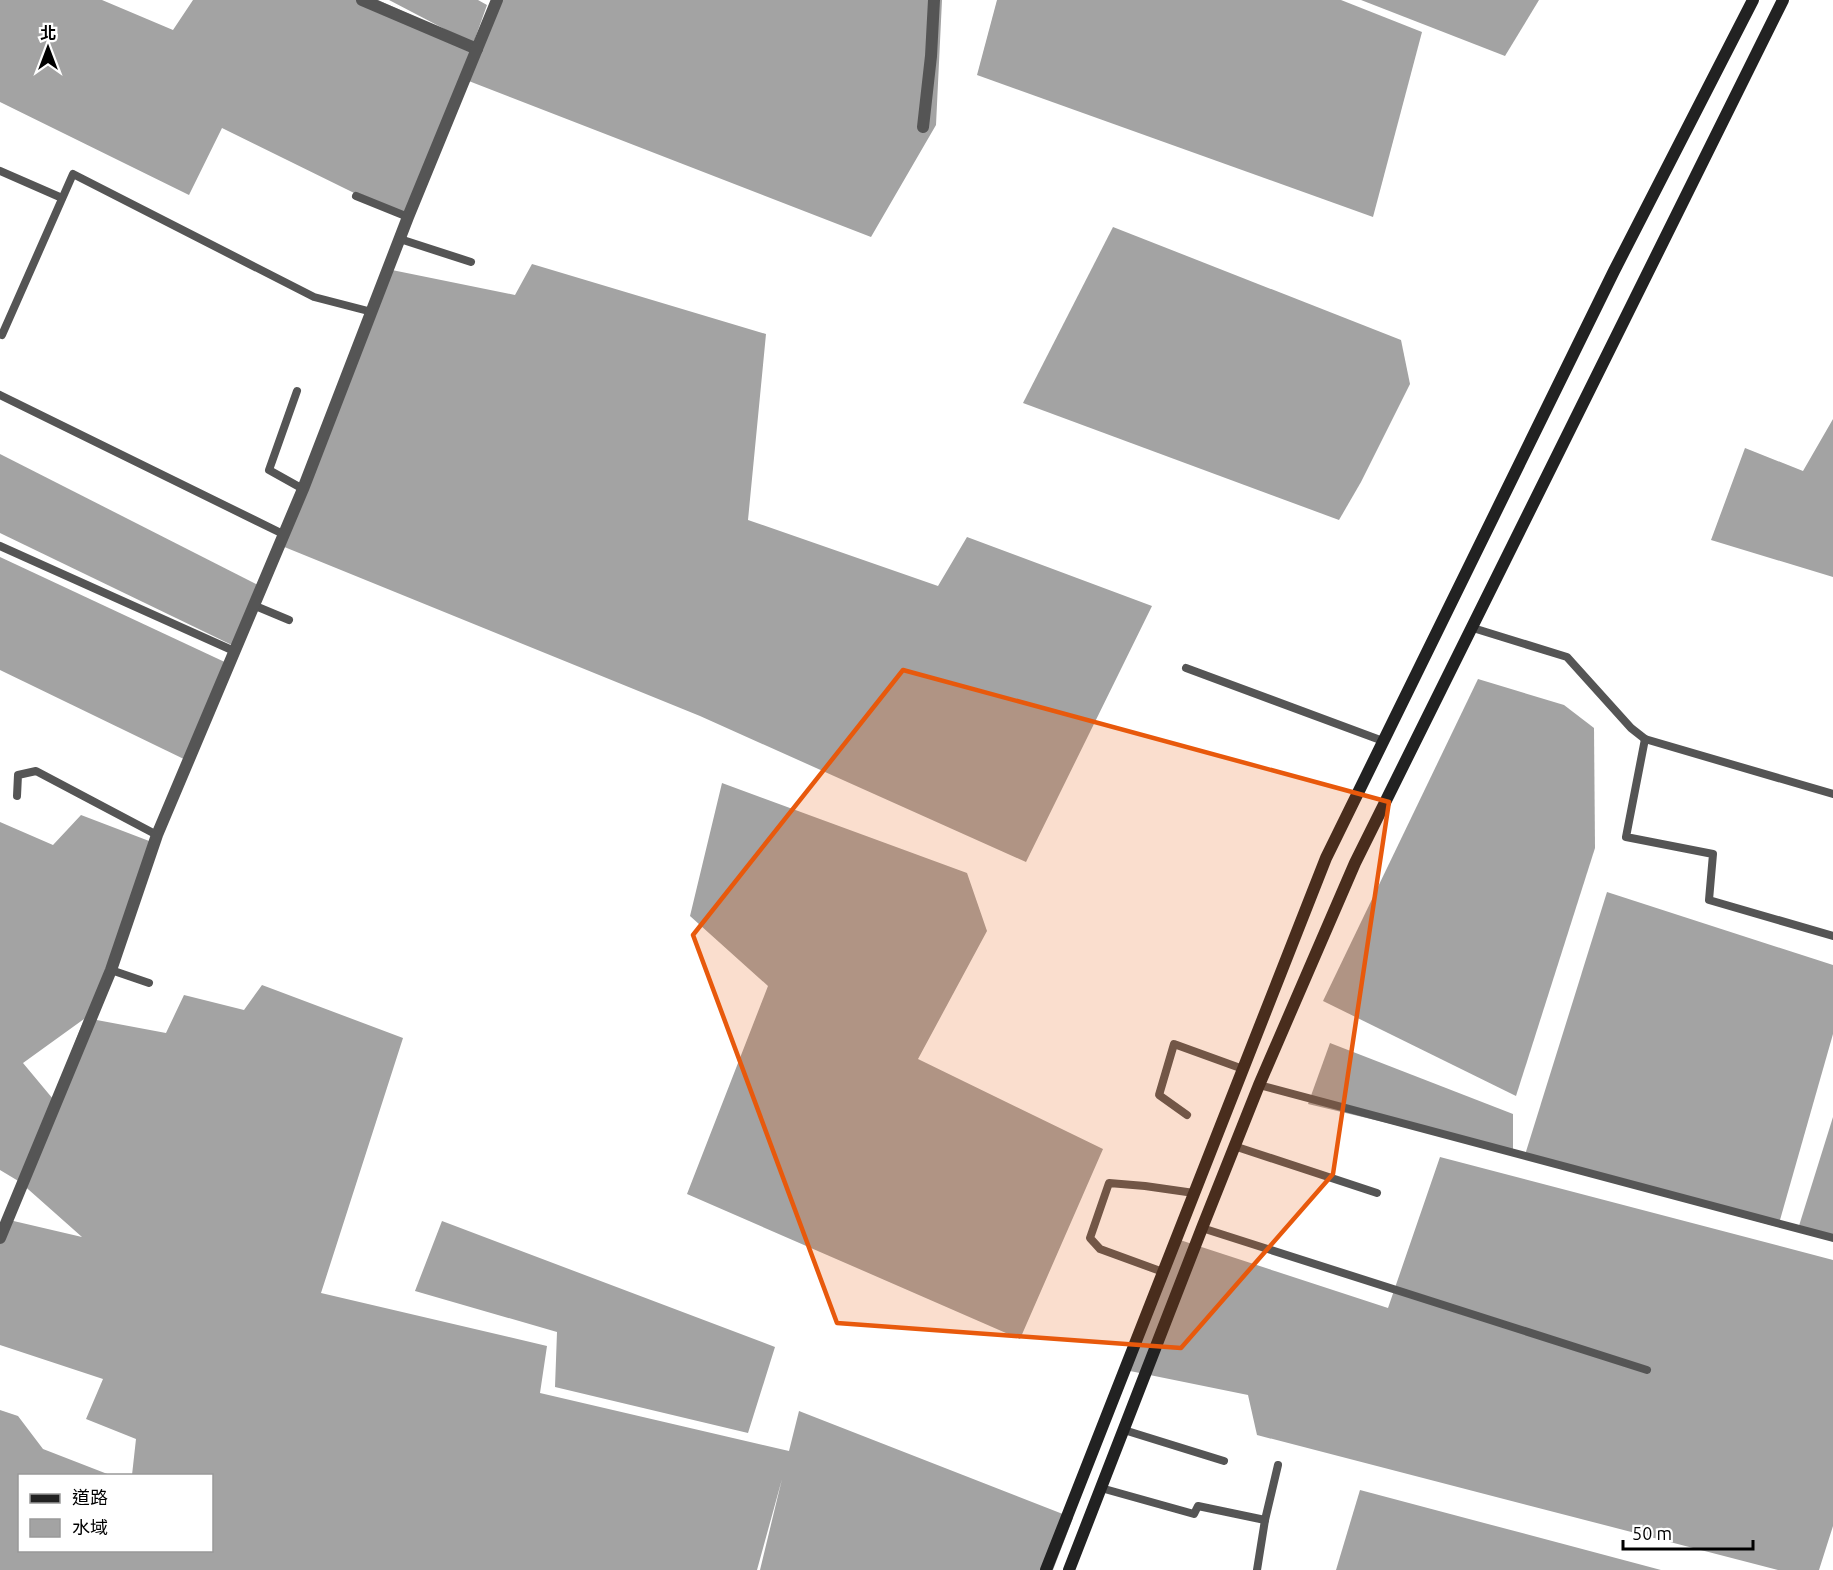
<svg xmlns="http://www.w3.org/2000/svg" width="1833" height="1570" viewBox="0 0 1833 1570" font-family="Ubuntu,'Noto Sans TC',sans-serif">
	<rect width="100%" height="100%" fill="#fff"/>
	<g fill="#a3a3a3" fill-rule="evenodd">
		<path d="M0 0H102L173 30 193 0H378L456 35 389 0H478L487 5 462 75 499 0H942L936 125 871 237 461 78 407 219 222 128 189 195 0 102Z"/>
		<path d="M997 0H1341L1422 32 1373 217 977 75Z"/>
		<path d="M1361 0H1539L1505 56Z"/>
		<path d="M1113 227 1401 340 1410 384 1361 482 1339 520 1023 403Z"/>
		<path d="M532 264 766 334 748 520 938 586 967 537 1152 606 1026 862 700 716 277 544 387 269 515 295Z"/>
		<path d="M1833 419V577L1711 540 1745 448 1803 471Z"/>
		<path d="M0 454 260 586 236 647 0 533Z"/>
		<path d="M0 557 229 664 190 762 0 670Z"/>
		<path d="M1478 679 1564 705 1594 728 1595 848 1516 1096 1323 1001Z"/>
		<path d="M722 783 967 873 987 931 918 1059 1103 1149 1020 1339 687 1194 768 986 690 916Z"/>
		<path d="M81 815 157 844 86 1018 166 1033 184 995 244 1010 262 985 403 1038 321 1293 547 1346 540 1393 789 1451 799 1411 1073 1518 1053 1570H760L782 1479 757 1570H0V1410L18 1416 43 1449 110 1475 20 1476V1550H212V1476L132 1475 136 1439 86 1419 103 1379 0 1345V1232L5 1219 82 1237 20 1182 0 1170V820V822L53 845ZM84 1019 53 1099 23 1063Z"/>
		<path d="M1607 892 1833 965V1034L1778 1227 1524 1158Z"/>
		<path d="M1330 1043 1513 1114V1153L1308 1104Z"/>
		<path d="M1833 1117V1236L1798 1229Z"/>
		<path d="M1440 1157 1833 1260V1526L1819 1570H1778L1257 1435 1248 1395 1130 1371 1180 1240 1388 1308Z"/>
		<path d="M442 1221 775 1347 748 1433 555 1387 557 1332 415 1291Z"/>
		<path d="M1360 1490 1661 1570H1336Z"/>
	</g>
	<g fill="none" stroke-linecap="round" stroke-linejoin="round">
		<g stroke="#555" stroke-width="8">
			<path d="M0 171 62 198"/>
			<path d="M356 196 408 217"/>
			<path d="M400 239 471 262"/>
			<path d="M2 335 73 174 314 297 372 312"/>
			<path d="M297 391 269 470 303 489"/>
			<path d="M0 395 283 534"/>
			<path d="M0 546 234 651"/>
			<path d="M253 605 289 620"/>
			<path d="M1473 628 1567 657 1631 728 1645 739 1833 794"/>
			<path d="M1186 668 1383 741"/>
			<path d="M1645 739 1626 837 1713 854 1709 900 1833 936"/>
			<path d="M17 796 18 775 36 771 157 835"/>
			<path d="M111 970 149 983"/>
			<path d="M1259 1085 1833 1238"/>
			<path d="M1187 1115 1159 1095 1174 1044 1243 1069"/>
			<path d="M1234 1146 1377 1193"/>
			<path d="M1202 1228 1647 1370"/>
			<path d="M1163 1272 1100 1249 1090 1238 1109 1183 1145 1186 1194 1193"/>
			<path d="M1124 1430 1224 1461"/>
			<path d="M1101 1488 1194 1514 1198 1506 1265 1520"/>
			<path d="M1257 1570 1265 1520 1278 1465"/>
		</g>
		<g stroke="#555" stroke-width="12">
			<path d="M362 0 477 49"/>
			<path d="M923 127 931 56 934 0"/>
			<path d="M0 1238 111 970 157 835 303 489 408 217 497 0"/>
		</g>
		<g stroke="#222" stroke-width="12">
			<path d="M1046 1570 1326 858 1614 271 1753 0"/>
			<path d="M1069 1570 1202 1228 1259 1085 1355 863 1783 0"/>
		</g>
	</g>
	<path fill="#e8590c" fill-opacity="0.2" stroke="#e8590c" stroke-width="4.5" stroke-linejoin="round" d="M903 670 1389 802 1333 1174 1181 1348 837 1323 693 935Z"/>
	<rect x="18" y="1474" width="195" height="78" fill="#ffffff" stroke="#999999" stroke-width="1.5"/>
	<rect x="30" y="1494" width="30" height="9" fill="#222222" stroke="#999999" stroke-width="1.5"/>
	<text x="72" y="1504" font-size="18" fill="#000000">道路</text>
	<rect x="30" y="1519" width="30" height="18" fill="#a3a3a3" stroke="#999999" stroke-width="1.5"/>
	<text x="72" y="1534" font-size="18" fill="#000000">水域</text>
	<g transform="translate(48 48)" stroke="#ffffff" stroke-width="4.5" paint-order="stroke">
	<path d="M0-4.5L10 22L0 15L-10 22Z" fill="#000000"/>
	<text y="-9" font-size="16" font-weight="bold" text-anchor="middle" fill="#000000">北</text>
	</g>
	<path d="M1623 1540v9h130v-9" fill="none" stroke="#000000" stroke-width="3"/>
	<text x="1632" y="1540" font-size="18" fill="#000000" stroke="#ffffff" stroke-width="4.5" paint-order="stroke">50 m</text>
</svg>
